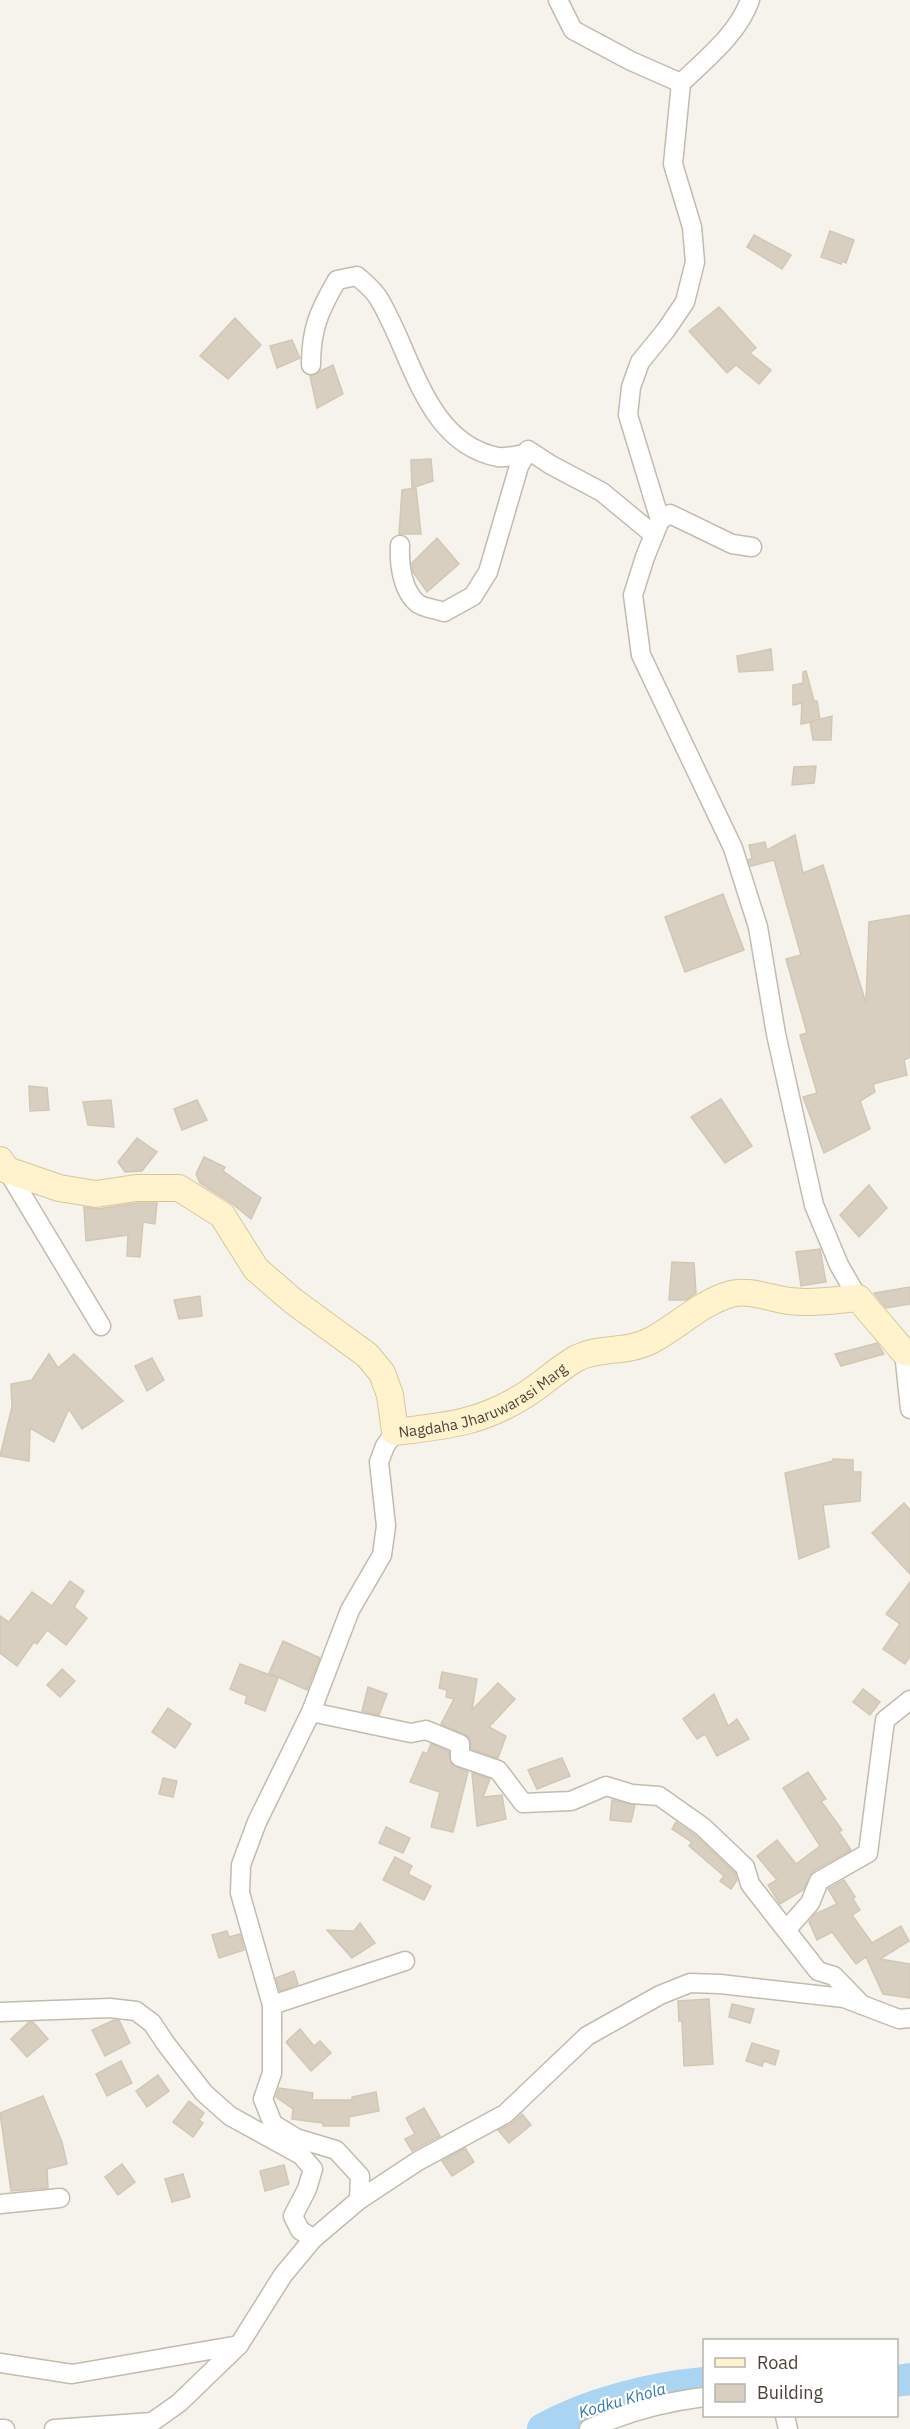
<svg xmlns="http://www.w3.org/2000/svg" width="910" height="2429" viewBox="0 0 910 2429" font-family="'IBM Plex Sans',sans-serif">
	<rect width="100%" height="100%" fill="#f6f3ec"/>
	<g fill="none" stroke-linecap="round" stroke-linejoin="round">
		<g stroke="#a9d4f2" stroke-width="32">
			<path d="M896 2381 910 2379"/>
			<path d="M543 2429C590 2403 651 2388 704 2383"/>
		</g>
	</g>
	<g fill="#d8cfc1" stroke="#d3c7b4" stroke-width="1.5">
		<path d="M830 231 854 240 846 263 842 261 841 264 821 257Z"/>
		<path d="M754 235 791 255 782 269 747 247Z"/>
		<path d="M719 307 756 348 750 353 771 370 759 384 736 365 727 373 689 331Z"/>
		<path d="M235 318 261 345 228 379 200 356Z"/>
		<path d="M292 340 300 358 277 368 270 346Z"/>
		<path d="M333 365 343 394 317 408 310 376Z"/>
		<path d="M431 459 433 481 412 488 411 460Z"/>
		<path d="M416 488 421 534H399L402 490Z"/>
		<path d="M437 538 459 564 427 592 413 572 412 563Z"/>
		<path d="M771 649 773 670 739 672 737 656Z"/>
		<path d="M806 671 814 701H817L820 720 801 724 802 703 793 705V685L803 683V672Z"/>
		<path d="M832 716 831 740H813L810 722Z"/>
		<path d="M816 766 814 783 792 785 794 767Z"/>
		<path d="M795 835 803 873 823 865 866 1003 869 922 910 915V1057L904 1060 907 1075 873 1084 875 1092 860 1101 870 1129 824 1153 803 1097 817 1093 800 1035 807 1033 786 959 801 955 774 860 751 866 748 860 752 858 749 845 765 842 767 850Z"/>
		<path d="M723 894 744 950 685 972 665 917Z"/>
		<path d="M29 1086 47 1088 49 1110 30 1111Z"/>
		<path d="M721 1099 752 1146 725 1163 691 1117Z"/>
		<path d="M111 1100 114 1127 88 1125 83 1102Z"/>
		<path d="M197 1100 207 1120 182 1130 174 1109Z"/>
		<path d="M137 1138 157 1152 142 1171 125 1172 118 1162Z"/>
		<path d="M204 1157 225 1167 223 1171 261 1198 251 1219 230 1202 200 1183 196 1174Z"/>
		<path d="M869 1185 887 1208 859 1237 840 1215Z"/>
		<path d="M137 1203H157L155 1224 143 1222 140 1257 127 1256 128 1235 86 1241 84 1207 98 1209Z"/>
		<path d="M820 1249 826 1282 801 1286 796 1252Z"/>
		<path d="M672 1262 694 1263 696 1293 686 1300H669Z"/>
		<path d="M910 1287V1304L886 1308 874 1293Z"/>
		<path d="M200 1296 202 1316 179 1319 174 1300Z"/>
		<path d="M877 1343 884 1354 841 1366 835 1354Z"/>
		<path d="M49 1354 58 1368 74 1354 123 1401 82 1429 69 1409 54 1442 30 1428 29 1461 0 1456 12 1407 11 1384 32 1380Z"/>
		<path d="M152 1358 164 1380 147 1391 135 1366Z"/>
		<path d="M833 1459 853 1460V1472H861L860 1501 823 1505 829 1547 799 1559 785 1473 833 1461Z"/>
		<path d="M904 1503 910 1510V1574L872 1533Z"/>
		<path d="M70 1581 84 1591 74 1607 87 1618 66 1645 47 1630 37 1644 34 1642 17 1666 0 1653V1616L9 1622 32 1592 52 1606Z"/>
		<path d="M910 1582V1656L905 1664 883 1649 900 1624 886 1614Z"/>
		<path d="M283 1641 320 1658 307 1690 269 1673Z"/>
		<path d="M240 1664 278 1678 265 1711 245 1703 247 1696 230 1689Z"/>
		<path d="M62 1669 75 1681 60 1697 47 1685Z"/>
		<path d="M442 1672 477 1679 472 1710 498 1683 515 1699 489 1727 506 1736 498 1758 471 1749 469 1737 441 1724 454 1699 446 1697 447 1690 439 1688Z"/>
		<path d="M368 1687 387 1694 379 1715 362 1711Z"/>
		<path d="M863 1689 880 1702 870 1715 853 1702Z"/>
		<path d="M714 1694 728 1726 737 1719 749 1739 717 1756 705 1734 697 1739 683 1719Z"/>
		<path d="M168 1708 191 1724 175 1748 152 1732Z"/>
		<path d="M431 1744 449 1752 451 1764 468 1772 453 1832 431 1827 440 1792 410 1782 423 1752 427 1754Z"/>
		<path d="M562 1758 570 1776 537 1789 528 1770Z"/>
		<path d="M808 1772 826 1799 821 1801 842 1830 839 1832 851 1850 813 1871 803 1890 780 1904 768 1885 777 1880 757 1856 777 1840 796 1864 820 1846 783 1788Z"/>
		<path d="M472 1773 490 1779 483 1797 502 1795 506 1819 477 1826Z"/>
		<path d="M163 1778 177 1781 173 1797 159 1794Z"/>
		<path d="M612 1800 635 1805 631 1822 610 1820Z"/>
		<path d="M676 1822 696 1836 735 1873 737 1880 731 1889 720 1881 724 1876 689 1846 692 1842 672 1829Z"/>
		<path d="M386 1827 410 1838 403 1853 379 1843Z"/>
		<path d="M395 1857 412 1866 408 1874 431 1886 424 1900 383 1880Z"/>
		<path d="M844 1880 855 1897 853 1899 860 1910 852 1915 872 1943 901 1926 909 1941 880 1959 910 1964V1998L883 1994 866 1957 856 1964 832 1932 817 1940 809 1922 815 1914 837 1904 828 1889Z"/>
		<path d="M360 1923 375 1943 352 1958 327 1930 354 1931Z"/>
		<path d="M227 1931 229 1937 240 1934 244 1950 219 1958 212 1935Z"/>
		<path d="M294 1971 298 1984 280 1991 276 1978Z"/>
		<path d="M709 1999 713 2064 684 2066 682 2021H679L678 2001Z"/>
		<path d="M732 2004 754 2009 750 2023 729 2017Z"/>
		<path d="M114 2020H119L130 2043 105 2056 92 2030Z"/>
		<path d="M29 2022H33L48 2039 27 2057 11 2039Z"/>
		<path d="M300 2029 314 2046 320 2041 331 2053 311 2071 286 2042Z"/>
		<path d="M752 2043 779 2051 775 2065 764 2061 762 2066 746 2061Z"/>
		<path d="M121 2061 132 2083 107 2096 96 2074Z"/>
		<path d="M158 2075 169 2091 147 2107 136 2091Z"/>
		<path d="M279 2088 313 2093 312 2100H352V2097L376 2092 379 2111 349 2117V2126H323V2123L292 2119 293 2109 276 2097Z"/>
		<path d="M43 2096 62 2142 67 2164 47 2169 48 2188 11 2191 0 2113Z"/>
		<path d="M189 2101 204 2113 199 2120 203 2123 193 2137 173 2122Z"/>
		<path d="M424 2108 440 2136 412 2151 405 2139 415 2134 406 2118Z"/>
		<path d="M522 2114 531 2125 509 2143 498 2130 511 2124Z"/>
		<path d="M465 2148 474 2162 452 2176 442 2161Z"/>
		<path d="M122 2164 135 2182 118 2195 105 2177Z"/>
		<path d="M284 2165 289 2184 265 2191 260 2171Z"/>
		<path d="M183 2174 190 2197 172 2202 165 2179Z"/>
	</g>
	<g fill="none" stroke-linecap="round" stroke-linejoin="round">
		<g stroke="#c2bbae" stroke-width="21">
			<g id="street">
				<path d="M558 0 573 30 631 61 681 83"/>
				<path d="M750 0C738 34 706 59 681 83L673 164 692 227 695 262 685 302 666 330 640 362 631 387 628 415 660 520 645 557 633 595 641 655 733 848 758 927 776 1034 814 1205 839 1265 858 1298"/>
				<path d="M311 365C311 329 319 311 337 280L357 276C365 283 374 290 379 299 412 353 425 443 498 457 506 458 517 455 525 454"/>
				<path d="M660 520 670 514 732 544 752 547"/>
				<path d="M400 545C399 564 402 590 417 603 423 608 436 609 444 612L473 596 488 572 519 466 528 450 551 465 602 492 654 535"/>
				<path d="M7 1170 101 1326"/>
				<path d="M904 1352 910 1409"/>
				<path d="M311 1712 411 1733 426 1730 460 1744V1757L498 1770 523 1803 571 1801 606 1786 632 1794 659 1796 703 1827 745 1867 750 1884 818 1971 834 1976 862 2005"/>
				<path d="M787 1929 810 1903 819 1881 868 1853 885 1720 910 1700"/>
				<path d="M272 2005 405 1961"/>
				<path d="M0 2012 110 2008 136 2011 152 2023 166 2044 204 2093 230 2116 301 2155 313 2169 307 2189 293 2216 300 2230 313 2239"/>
				<path d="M359 2200 418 2161 505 2114 587 2036 660 1995 690 1983 720 1984 844 1998 899 2019 910 2018"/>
				<path d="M0 2204 60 2198"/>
				<path d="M0 2363 72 2374 239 2345"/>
				<path d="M785 2416 788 2429"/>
				<path d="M0 2429H5"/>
				<path d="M54 2429 152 2422 179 2403 239 2345 283 2275 313 2239 359 2200 360 2176 336 2150 296 2138 273 2124 263 2099 272 2073V2005L240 1893 241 1865 257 1822 311 1712 350 1610 382 1555 386 1526 379 1462 385 1446 395 1432"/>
				<path d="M589 2429C626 2412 664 2402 704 2397"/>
			</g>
		</g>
		<g stroke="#d6c79b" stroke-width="28">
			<g id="secondary">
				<path id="s1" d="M0 1160 7 1170 59 1188 96 1194 136 1188H179L222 1215 256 1269 293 1301 367 1355 382 1373 390 1395 395 1432C446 1426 481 1423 525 1395 543 1384 559 1368 577 1358 602 1346 625 1354 652 1340 678 1326 702 1302 731 1294 750 1289 771 1299 789 1301 812 1304 835 1300 858 1298L904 1352 910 1353"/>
			</g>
		</g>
		<use href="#street" stroke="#fff" stroke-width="18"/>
		<use href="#secondary" stroke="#fff3cd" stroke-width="26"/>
	</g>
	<g text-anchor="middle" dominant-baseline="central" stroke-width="4.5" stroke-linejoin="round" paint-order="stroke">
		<g font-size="15" fill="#4b4439" stroke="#fff">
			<text stroke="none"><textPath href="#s1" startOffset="622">Nagdaha Jharuwarasi Marg</textPath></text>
		</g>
		<g font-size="16" font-style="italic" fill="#2e7ab1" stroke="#fff">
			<text transform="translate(622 2400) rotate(-16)">Kodku Khola</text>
		</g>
	</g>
	<rect x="703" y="2339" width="195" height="78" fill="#ffffff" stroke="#b7b4b0" stroke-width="1.5"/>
	<rect x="715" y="2358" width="30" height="9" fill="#fff3cd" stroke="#b7b4b0" stroke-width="1.5"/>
	<text x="757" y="2369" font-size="18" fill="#4b4439">Road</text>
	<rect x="715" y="2384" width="30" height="18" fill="#d8cfc1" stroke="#b7b4b0" stroke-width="1.5"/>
	<text x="757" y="2399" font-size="18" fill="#4b4439">Building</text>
</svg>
